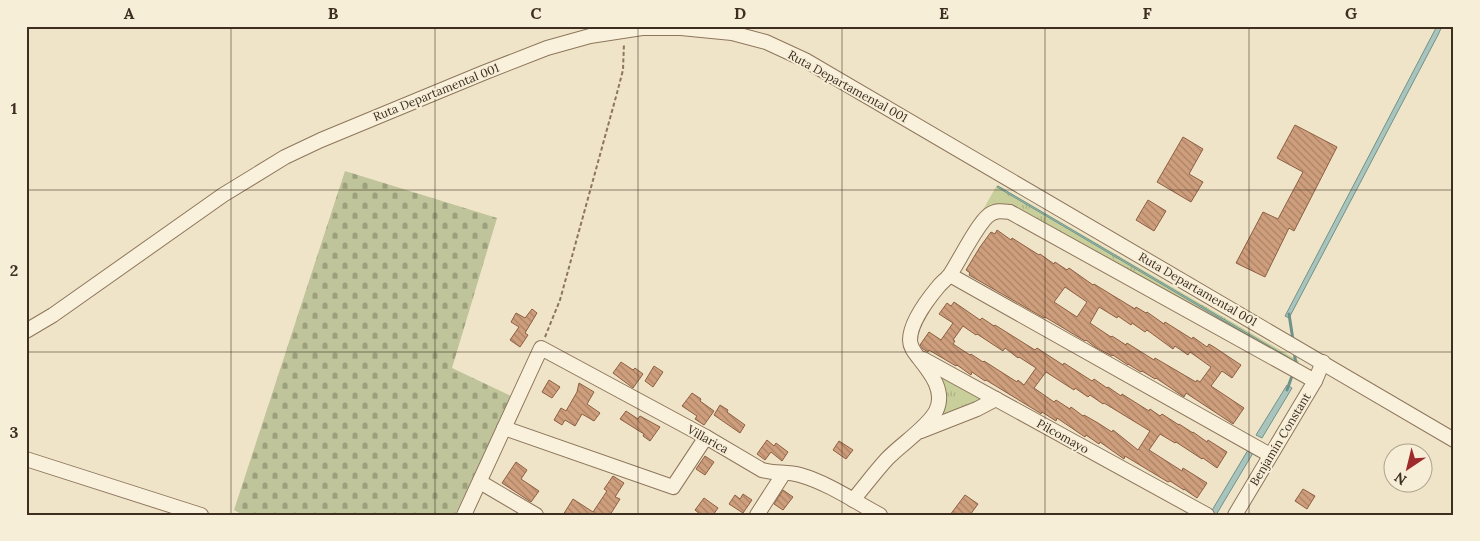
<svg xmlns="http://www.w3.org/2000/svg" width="1480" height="541" viewBox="0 0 1480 541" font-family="Lora,serif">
	<defs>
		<pattern id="grass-tufts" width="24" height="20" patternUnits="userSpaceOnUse" patternTransform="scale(1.25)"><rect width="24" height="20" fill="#c9cf9b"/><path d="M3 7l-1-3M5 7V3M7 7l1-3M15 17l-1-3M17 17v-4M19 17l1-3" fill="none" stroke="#aeb285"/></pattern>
		<pattern id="cemetery-stones" width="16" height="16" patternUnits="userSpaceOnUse" patternTransform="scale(1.25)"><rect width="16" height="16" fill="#bfc49a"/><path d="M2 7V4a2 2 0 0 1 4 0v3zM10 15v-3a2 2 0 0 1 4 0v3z" fill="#9ca07d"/></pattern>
		<pattern id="building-back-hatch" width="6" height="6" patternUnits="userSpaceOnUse" patternTransform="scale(1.25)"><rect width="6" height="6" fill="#cf9f7d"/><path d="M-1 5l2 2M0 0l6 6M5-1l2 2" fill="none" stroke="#a98266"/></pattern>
	</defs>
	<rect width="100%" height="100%" fill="#f0e4c8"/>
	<g fill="url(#grass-tufts)">
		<path d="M997 185 1299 361V365L1010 206C995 203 991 207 980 215Z"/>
		<path d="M935 373 984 399 934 422Z"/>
	</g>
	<path fill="url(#cemetery-stones)" d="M345 171 497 218 452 368 511 396 455 515H243L234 510Z"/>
	<g fill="#a9c4bc" stroke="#6f938a">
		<path d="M1437 26H1442L1438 35 1289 318 1285 316Z"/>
		<path d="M998 186 1298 363 1297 364 997 187Z"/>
		<path d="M1287 385 1292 388 1262 438 1256 435Z"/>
		<path d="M1248 450 1253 453 1216 515 1211 512Z"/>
	</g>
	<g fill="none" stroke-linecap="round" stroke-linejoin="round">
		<g stroke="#6f938a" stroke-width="3">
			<path d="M1289 314 1293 340"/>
			<path d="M1294 351 1296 364"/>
			<path d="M1287 390 1293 373"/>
		</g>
	</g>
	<g fill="url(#building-back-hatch)" stroke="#8d5f41" fill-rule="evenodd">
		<path d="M1295 125 1337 147 1294 231 1289 228 1265 277 1236 263 1263 212 1278 219 1303 172 1277 158Z"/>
		<path d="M1183 137 1203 149 1189 174 1203 182 1191 202 1157 182Z"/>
		<path d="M1148 200 1166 211 1154 231 1136 220Z"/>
		<path d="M997 230 1011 240 1012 238 1039 255 1040 254 1054 264 1055 262 1067 270 1069 268 1093 285 1094 284 1135 309 1136 307 1146 313 1147 312 1164 324 1165 322 1192 339 1193 337 1207 347 1209 344 1214 347 1241 365 1232 378 1222 371 1211 386 1244 408 1233 424 1186 393 1184 397 1156 378 1155 379 1142 371 1141 372 1128 364V365L1113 355 1112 356 1095 347 1086 340 1085 341 1045 317 1044 318 969 275 970 273 966 270 980 247 991 232 995 234ZM1065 287 1087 302 1077 317 1054 302ZM1099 307 1117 318 1118 316 1131 325 1132 323 1145 332 1147 330 1173 349 1175 346 1188 355 1190 352 1211 367 1200 382 1197 380 1196 382 1155 358 1154 360 1127 343 1126 345 1112 336 1111 337 1090 323Z"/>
		<path d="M954 302 980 320 982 318 994 326 995 325 1035 350 1037 348 1063 365 1064 363 1092 381 1094 379 1107 388 1108 387 1121 396 1122 394 1149 411 1150 409 1160 416 1162 414 1179 425V424L1193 433V432L1207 442 1208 440 1227 452 1217 468 1203 458 1202 459 1176 442 1175 443 1160 434 1149 450 1182 471 1183 468 1207 483 1197 498 1184 489V490L1170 481 1168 482 1125 456 1124 459 1100 442 1099 444 1086 435 1085 437 1057 418 1056 421 1042 412 1041 414 1040 413 986 380 985 381 972 372 971 375 957 365 956 366 929 350 928 352 923 349 920 345 929 332 941 340 953 323 939 314 947 303 951 306ZM963 326 976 335 977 334 1003 351 1005 348 1018 358 1019 357 1036 368 1024 385 1018 380 1017 382 984 361 983 362 971 354 970 355 953 344 955 341 953 340ZM1046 372 1074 390 1075 388 1088 397 1090 395 1103 404 1104 403 1150 431 1138 450 1113 430 1112 432 1098 423 1084 415 1083 416 1071 407 1070 409 1056 400 1054 402 1034 388Z"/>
		<path d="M532 309 537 313 525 333 528 335 520 347 510 340 519 327 511 322 516 313 525 318Z"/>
		<path d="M621 362 633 370 635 368 643 374 633 388 613 373Z"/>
		<path d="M654 366 663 372 653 387 645 381Z"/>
		<path d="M549 380 560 387 552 398 542 392Z"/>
		<path d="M579 383 594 392 587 404 600 413 594 421 582 414 575 426 565 420 562 425 554 420 561 408 566 411 577 392Z"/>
		<path d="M692 393 701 399 700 401 714 411 704 425 695 419 697 416 682 406Z"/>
		<path d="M720 405 728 410 727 412 745 425 740 433 714 415Z"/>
		<path d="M626 411 638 419 640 416 660 427 650 441 643 436 644 434 620 419Z"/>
		<path d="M767 440 774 446 776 443 788 452 782 461 771 452 765 460 757 454Z"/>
		<path d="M839 441 853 450 846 459 833 450Z"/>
		<path d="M705 456 714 462 705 475 696 469Z"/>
		<path d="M516 462 527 470 521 479 539 491 531 502 502 483Z"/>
		<path d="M613 476 624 483 615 497 620 499 610 515H563L573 499 593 512 607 491 604 489Z"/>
		<path d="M1303 489 1315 496 1307 509 1295 501Z"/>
		<path d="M783 490 793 497 783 510 774 504Z"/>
		<path d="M743 494 752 500 743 513 729 504 735 495 740 499Z"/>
		<path d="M965 495 978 504 970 515H950Z"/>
		<path d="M704 498 718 508 713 515H701L695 510Z"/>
	</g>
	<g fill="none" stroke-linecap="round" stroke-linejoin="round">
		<g stroke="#8d765c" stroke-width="16">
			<g id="minor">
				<path d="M950 275 1270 455"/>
				<path d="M26 331 53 315 223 195 285 157 321 140 483 73 547 48 590 36 642 28H681L732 33 766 42 805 60 1454 440"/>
				<path d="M923 359 1207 515"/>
				<path d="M504 428 673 487 706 437"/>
				<path d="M921 431 977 409 996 399"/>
				<path d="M26 459 201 515"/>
				<path d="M480 482 536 515"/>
				<path d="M853 500C864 487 875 472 887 459 900 445 928 427 936 411 946 391 930 372 918 357 914 352 910 347 910 340 910 323 928 299 938 287 942 282 948 278 951 273 960 259 978 223 989 215 996 210 1002 211 1010 212L1315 381"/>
				<path d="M464 515 541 348 706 437 762 470C776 474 787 471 800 475 828 483 854 501 880 515"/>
				<path d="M757 515 784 473"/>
				<path d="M1235 515 1315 381 1323 362"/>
			</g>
		</g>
		<path stroke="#8d765c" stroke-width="2" stroke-dasharray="4 2.5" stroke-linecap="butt" d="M545 337 560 300 617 93 623 70 624 43"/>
		<use href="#minor" stroke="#faf1dc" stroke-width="14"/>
	</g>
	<path fill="none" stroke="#3d2e20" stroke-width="1" stroke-opacity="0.55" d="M231 26V515M435 26V515M638 26V515M842 26V515M1045 26V515M1249 26V515M26 190H1454M26 352H1454"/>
	<g text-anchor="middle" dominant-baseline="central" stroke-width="4" stroke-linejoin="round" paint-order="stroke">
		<g font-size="12" fill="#3d2e20" stroke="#f7eed8">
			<text transform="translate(848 86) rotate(29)">Ruta Departamental 001</text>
			<text transform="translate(436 92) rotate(-22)">Ruta Departamental 001</text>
			<text transform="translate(1198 289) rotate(30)">Ruta Departamental 001</text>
			<text transform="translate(1063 436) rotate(29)">Pilcomayo</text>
			<text transform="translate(708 439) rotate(29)">Villarica</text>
			<text transform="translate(1280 439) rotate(-59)">Benjamín Constant</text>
		</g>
	</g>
	<rect width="1480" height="541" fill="none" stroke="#f7eed8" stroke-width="55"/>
	<g transform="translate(1408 468) rotate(215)"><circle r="24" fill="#f7eed8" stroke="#ada18e"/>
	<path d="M0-4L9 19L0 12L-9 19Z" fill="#9e2a2b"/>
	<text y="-8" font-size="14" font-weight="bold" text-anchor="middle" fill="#3d2e20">N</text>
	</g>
	<rect x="28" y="28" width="1424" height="486" fill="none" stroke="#3d2e20" stroke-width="2"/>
	<g font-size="16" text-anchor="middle" font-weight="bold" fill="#3d2e20">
		<text x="129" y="19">A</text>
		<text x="333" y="19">B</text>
		<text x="536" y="19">C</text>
		<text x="740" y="19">D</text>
		<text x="944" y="19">E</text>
		<text x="1147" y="19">F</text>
		<text x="1351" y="19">G</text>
		<text x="14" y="114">1</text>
		<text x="14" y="276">2</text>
		<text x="14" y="438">3</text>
	</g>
</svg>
